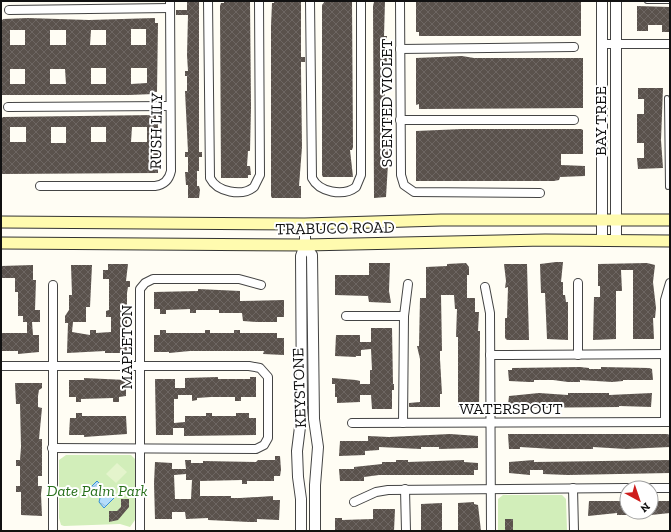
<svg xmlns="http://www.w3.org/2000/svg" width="671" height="532" viewBox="0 0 671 532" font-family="'Zilla Slab',serif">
	<defs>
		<pattern id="water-waves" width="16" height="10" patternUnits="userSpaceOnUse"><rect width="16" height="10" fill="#b4ddfb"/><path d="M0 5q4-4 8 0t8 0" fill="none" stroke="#9abdd6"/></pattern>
		<pattern id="building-cross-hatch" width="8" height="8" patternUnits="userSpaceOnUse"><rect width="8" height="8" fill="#5a524c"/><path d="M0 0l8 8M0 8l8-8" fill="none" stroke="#6d6662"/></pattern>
	</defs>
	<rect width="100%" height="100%" fill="#fffdf4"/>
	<g fill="#d2eeba">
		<path d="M66 455H131L135 459V520L130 527 120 524 64 526 61 525 59 518V460Z"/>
		<path d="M503 495H562L566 499 567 531H498V499Z"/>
	</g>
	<path fill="#e4f4cc" d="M117 463 127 472 116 483 106 474Z"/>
	<path fill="url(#water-waves)" stroke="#358ed8" d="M97 481 114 498 104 508 99 502 100 498 90 488Z"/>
	<g fill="url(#building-cross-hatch)" fill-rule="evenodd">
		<path d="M187 1H199V152H202V157H199V171H197V186H199L200 190 199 198H188V185H186L185 172H188V157H185V152H188L185 91H187V76H185V71H188L187 55 188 15H176V10H187Z"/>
		<path d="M224 1H250L251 107 250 151H248L247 166H250L251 175H248V178H221L220 6 221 3H224Z"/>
		<path d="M274 1H301V57H305V62H301V69L302 147 299 186H301V198H272L271 196V26L272 3H274Z"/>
		<path d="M325 1H352L353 147 352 150H350L353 177H323L322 175V5Z"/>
		<path d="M377 1H385L384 36H387V62H385V118H388V124H385L386 138H388V164L386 197 374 198 373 6 374 2Z"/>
		<path d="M416 1H581V36H419V32H416Z"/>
		<path d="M637 6 670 7V32H662V25H648V31H637Z"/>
		<path d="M28 18 89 20 155 18V23H158L157 92H154V94L129 95H1V22L3 19ZM131 29H146V45H131ZM10 30H25V45H10ZM50 30H66V45H50ZM91 30H106V45H90ZM91 68H106V84H91ZM131 68H147V83L131 84ZM10 69H25V84H10ZM50 69H65L66 84H50Z"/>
		<path d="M462 56 474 58H583V108L419 109V104L416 105V58Z"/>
		<path d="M638 88H663L661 140 663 168 638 169 637 158H644V143H637V114H644V99H638Z"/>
		<path d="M156 115V121H158V173L2 174 1 119 3 117ZM10 127H26V142H10ZM51 127H66V143H51ZM91 127H106V142H91ZM132 127H147V142H131Z"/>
		<path d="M462 129H581L583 130V154H561V165L585 166V176L560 177 559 180 554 181H416V131Z"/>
		<path d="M556 262H563L561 282H563V295H565L566 302H568V340L547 339 545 293H541L540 264Z"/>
		<path d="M369 263H390L389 291 391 303 369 302 368 296 335 295V275H369Z"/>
		<path d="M466 263 469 267V275H467V298H475V312H479L478 331H480V337L479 407H458V337H456L457 309H455L454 295H441L442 351H440V359L442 394H440V407H409V403L420 402V359L417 346H419L420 298H426V267L447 266V264Z"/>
		<path d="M108 264H128L126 281H130V287H128L127 293V353H105V351L67 353 68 323H65V316L69 310V295H72L71 265H92L90 307H86V322H73L72 332 90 335V330H96V333L111 332V317H106V311L109 310V279H103V270H108Z"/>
		<path d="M504 264H527L529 340H507L505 338V318H507L508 287 505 288 506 281Z"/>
		<path d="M598 264 647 263 655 265 653 282 656 308 655 318H653L654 339H633V270H621L622 291H616V339L593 340 594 297H600V286H598Z"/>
		<path d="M33 265V280H36L35 310H40V322H32L33 335H39V352L18 354V351H1V333H27V322H23V316H18V292H15V278H1V266Z"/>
		<path d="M198 289 240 291V301L284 300V317H277V322H257L243 321 242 313H219V310H196V313H190V309L166 310V314H160V309H154V292L198 291Z"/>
		<path d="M371 328H392L393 384H394V390H392V409H372L371 395H360V402L337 403V397H335V384H332V378L356 380 360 381V384H370V370H372L371 349 361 350V356H356V357L335 356 336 335H360V342H371Z"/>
		<path d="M160 330H166V333H205V330H210V333H234V330H240V333H277V338H284V355L263 354 264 351H190L169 353V352H154V335H160Z"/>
		<path d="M580 367 589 368V369H601V367L649 368 652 369 653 380H623V381L612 382 580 380V382H568L553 380H534V382H529L509 381 508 370H512V368Z"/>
		<path d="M218 377V379H250V377H256V397H241V401H235V397H211L197 398V400L192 401V395H178V399H174V423L185 422V416H206V413H212V416H236V413H249V418H256V435L184 436V428H173V435H156L155 379H175V388H185V378Z"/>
		<path d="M84 378 126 380V396L119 397V402H113V398L81 399V402H76V397H69V380H84Z"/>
		<path d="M15 383H42V388L39 390 38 396V407L42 408 39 439H42V476H38V486H42L41 494 42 516 21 515V492H16V486H20V466H16V460H20L21 447 20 404H16Z"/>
		<path d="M539 393 568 395V393H609V395L652 393 651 407 619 406V407L513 408V405H508L509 396Z"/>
		<path d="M76 413H82V416H126L127 434 84 437V435H69L70 418H76Z"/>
		<path d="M450 434 478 436V448L439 449V447H421V449L379 447V450L365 451V455L339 456 340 441H368V436L389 437Z"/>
		<path d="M508 434H667L670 435V447L626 449 593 447V449H553L520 447V449H509Z"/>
		<path d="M275 456H280L281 470 280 476H274V481H247V484H242V480L200 481V496H231V498H240L273 496V500H280L279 520 257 519V522H249L208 520V518L186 519 185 512H172V519H155L154 483 155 462 172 463V469H186L185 460H191V463H203V461L256 462 258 460H275ZM186 474V480H192L191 499H175L174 475Z"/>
		<path d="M396 460H408V462L464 460V462L478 463V470H474V475H379L364 477V481H340L339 469H354V467L382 464V462H396Z"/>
		<path d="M534 460V462L670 460V473L568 475 543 474V470H530V475L509 473V462Z"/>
		<path d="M121 499H129V507L118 520 109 522V511H117L121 507Z"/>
		<path d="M589 501H627V515H617V513L588 516Z"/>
		<path d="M651 501H670V513L651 515Z"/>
		<path d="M474 502V504L478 505 481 531H458V503Z"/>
		<path d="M442 503V530L421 531V504Z"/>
		<path d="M373 509H395L394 531H335V518H342V520L373 519Z"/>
		<rect x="505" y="519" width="8" height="12"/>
	</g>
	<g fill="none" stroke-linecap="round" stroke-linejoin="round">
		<g stroke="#444" stroke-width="6">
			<g id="service">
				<path d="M647 1H670"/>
				<path d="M667 98 668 187"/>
			</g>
		</g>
		<g stroke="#444" stroke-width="10">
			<g id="minor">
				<path d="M208 1 210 178C217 192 242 197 254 187L260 175 259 1"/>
				<path d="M310 1 312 178C319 192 343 197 356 187L361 175V1"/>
				<path d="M400 1 401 175 404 185 414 192 540 193"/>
				<path d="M9 10 170 8"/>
				<path d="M602 44H670"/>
				<path d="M400 49 574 47"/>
				<path d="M8 107 170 106"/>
				<path d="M400 120H574"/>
				<path d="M40 186H155C164 185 169 180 171 171L170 1"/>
				<path d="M578 283V355"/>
				<path d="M53 285V531"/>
				<path d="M485 287 490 313 491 531"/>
				<path d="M346 316H404"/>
				<path d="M490 355 670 354"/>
				<path d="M1 366H249L260 368 268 377V438L264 445 256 449 52 448"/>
				<path d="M665 422V300L670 283"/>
				<path d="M352 423 670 422"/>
				<path d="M403 423 404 316 408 284"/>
				<path d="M573 488 574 531"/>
				<path d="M651 488H670"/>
				<path d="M405 489 406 531"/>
				<path d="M354 502 376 492 388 490 627 488"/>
				<path d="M140 531V289L145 283 153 279H239L261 285"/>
			</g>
		</g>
		<g stroke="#444" stroke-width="12">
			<g id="tertiary">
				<path d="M602 239V1"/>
				<path d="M616 240V1"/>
				<path d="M305 245 312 255 314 419 318 447 315 485V531"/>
				<path d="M301 531V499L298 477 297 451 302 411 301 256 305 245V224"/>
			</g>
		</g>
		<g stroke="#333" stroke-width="13">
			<g id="secondary">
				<path d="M1 222 305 224 441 220H670"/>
				<path d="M1 243 305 245 545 240 670 241"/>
			</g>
		</g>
		<use href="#service" stroke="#fff" stroke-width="4"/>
		<use href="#minor" stroke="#fff" stroke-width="8"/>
		<use href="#tertiary" stroke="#fff" stroke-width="10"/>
		<use href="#secondary" stroke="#fffbaf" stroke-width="11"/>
	</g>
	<g text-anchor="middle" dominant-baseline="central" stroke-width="4" stroke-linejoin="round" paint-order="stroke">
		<g font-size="16" fill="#111" stroke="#fff">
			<text transform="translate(386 103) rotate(-90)">SCENTED VIOLET</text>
			<text transform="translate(600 121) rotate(-90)">BAY TREE</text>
			<text transform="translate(156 131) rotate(-89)">RUSH LILY</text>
			<text transform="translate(335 228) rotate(-1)">TRABUCO ROAD</text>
			<text transform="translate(126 347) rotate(-90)">MAPLETON</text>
			<text transform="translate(299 388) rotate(-92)">KEYSTONE</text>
			<text x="511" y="408">WATERSPOUT</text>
		</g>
		<g font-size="16" font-style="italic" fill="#276f1a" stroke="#fff">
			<text x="97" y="490">Date Palm Park</text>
		</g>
	</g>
	<rect width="671" height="532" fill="none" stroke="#111111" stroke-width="4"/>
	<g transform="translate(639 500) rotate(140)"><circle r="19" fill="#ffffff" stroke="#a0a0a0"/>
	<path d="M0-3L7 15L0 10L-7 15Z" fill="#ce1d1c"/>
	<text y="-6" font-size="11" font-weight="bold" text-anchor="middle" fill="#111111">N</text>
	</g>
</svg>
